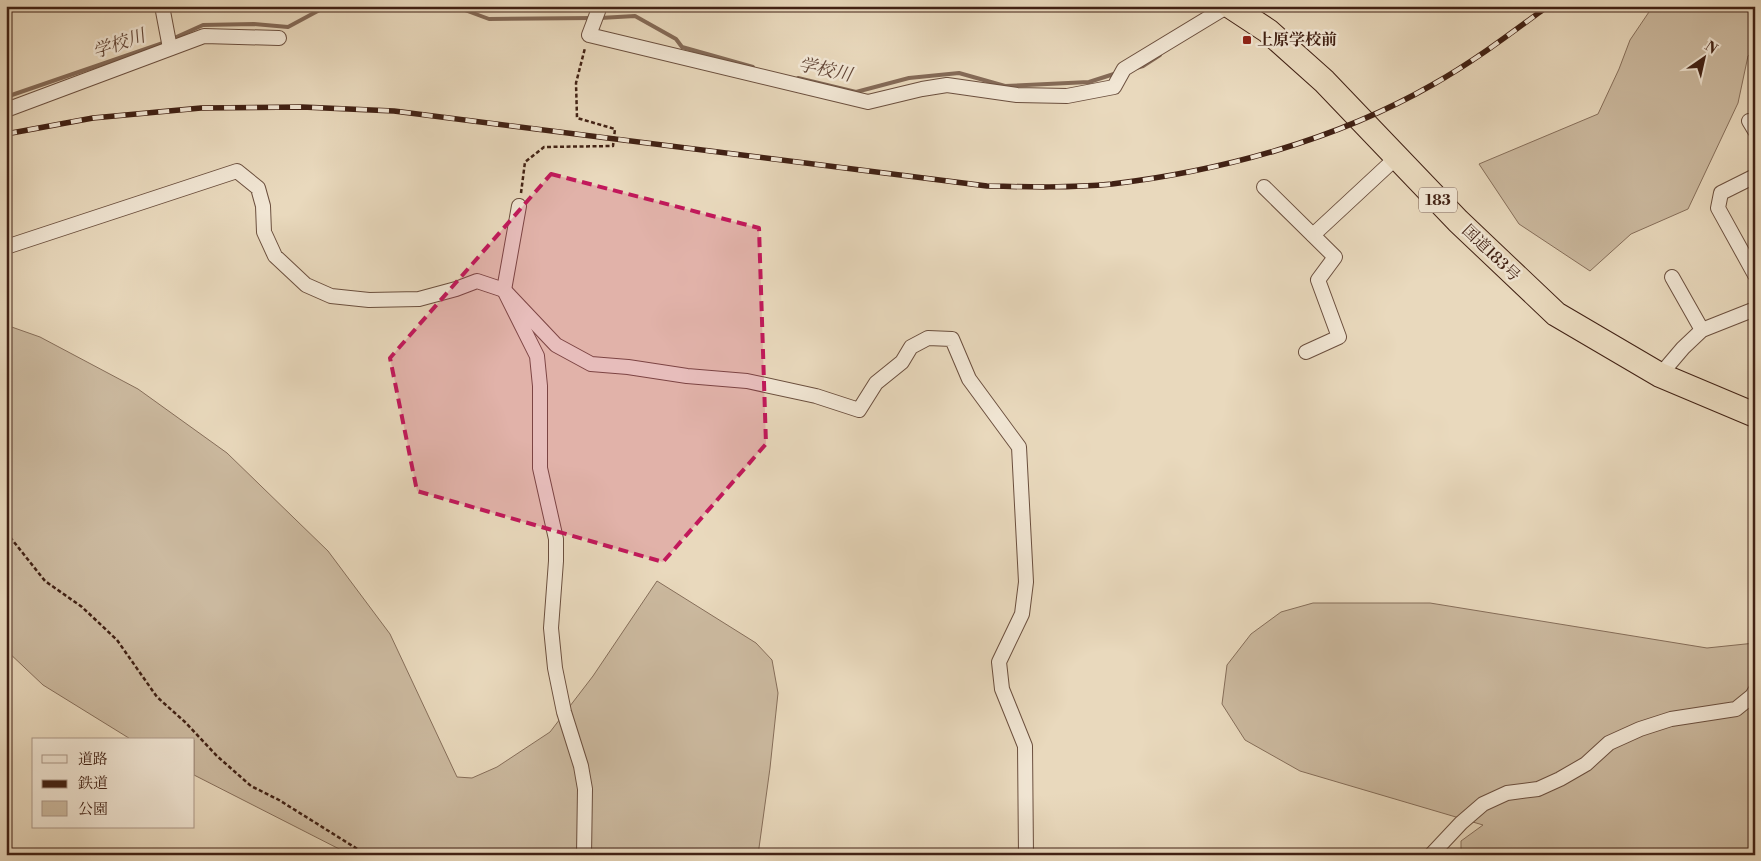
<svg xmlns="http://www.w3.org/2000/svg" width="1761" height="861" viewBox="0 0 1761 861" font-family="'Libre Bodoni','Noto Serif JP',serif">
	<rect width="100%" height="100%" fill="#e9d9bd"/>
	<filter id="stains"><feTurbulence type="fractalNoise" baseFrequency=".004" numOctaves="4"/><feColorMatrix values="0 0 0 0 .2 0 0 0 0 .09 0 0 0 0 .02 0 0 0 .5 -.17"/></filter>
	<radialGradient id="worn" r=".72"><stop offset=".6" stop-color="#630" stop-opacity="0"/><stop offset="1" stop-color="#630" stop-opacity=".3"/></radialGradient>
	<g fill="#ccbaa0" stroke="#866e5a">
		<path d="M1653 6H1755V50L1748 56 1738 103 1688 209 1631 234 1590 271 1519 224 1479 164 1598 114 1619 69 1630 40Z"/>
		<path d="M6 325 40 337 138 389 227 453 328 551 390 634 457 777 472 778 497 767 550 732 593 676 657 581 756 643 772 660 778 693 770 768 758 855H351L194 775V740H132L43 685 6 650Z"/>
		<path d="M1313 603H1430L1707 648 1755 643V855H1461V841L1483 825 1300 771 1245 740 1222 704 1227 665 1251 634 1281 612Z"/>
	</g>
	<g fill="none" stroke-linecap="round" stroke-linejoin="round">
		<g stroke="#846a57" stroke-width="4">
			<path d="M454 6 489 19 593 18"/>
			<path d="M600 18 635 16 676 39 682 47 753 67"/>
			<path d="M172 39 203 25 254 24 288 27 327 6"/>
			<path d="M1136 68 1143 66 1160 55"/>
			<path d="M798 78 856 92 909 78 959 73 1005 86 1089 82 1117 73"/>
			<path d="M6 97 166 42"/>
		</g>
		<g stroke="#6b4f3e" stroke-width="16">
			<g id="minor">
				<path d="M162 6 170 48"/>
				<path d="M600 6 589 35 868 102 922 89 947 85 1017 95 1067 96 1114 87 1124 69 1228 6"/>
				<path d="M6 110 204 36 279 38"/>
				<path d="M1749 121 1755 131"/>
				<path d="M1755 176 1721 193 1718 208 1755 275"/>
				<path d="M1264 187 1335 257 1318 280 1339 337 1306 352"/>
				<path d="M519 206 504 290 537 356 540 386V468L556 539V561L551 628 555 668 564 712 581 766 585 789 584 855"/>
				<path d="M1313 235 1397 157"/>
				<path d="M6 247 237 171 258 188 263 206 264 232 275 256 306 285 331 296 369 300 419 299 456 289 477 281 504 290 556 345 591 364 628 367 687 376 747 381 816 396 859 410 876 383 902 362 911 347 928 338 952 339 969 379 1019 447 1026 582 1022 614 999 662 1002 689 1025 746 1026 855"/>
				<path d="M1672 277 1702 330"/>
				<path d="M1660 375 1683 348 1702 330 1755 309"/>
				<path d="M1431 855 1461 823 1483 804 1507 793 1538 789 1560 779 1586 764 1609 743 1640 729 1671 719 1736 709 1752 696 1755 691"/>
			</g>
		</g>
		<g stroke="#412114" stroke-width="26">
			<path id="trunk" d="M1230 6 1268 31 1324 81 1458 221 1556 314 1660 375 1755 415"/>
		</g>
		<g stroke="#412114" stroke-width="2.5" stroke-dasharray="4 2.5" stroke-linecap="butt">
			<path d="M521 193 525 162 544 147 613 146 615 129 577 118 576 83 585 48"/>
			<path d="M6 532 45 581 82 607 117 640 157 697 185 722 217 756 251 786 279 800 367 855"/>
		</g>
		<use href="#minor" stroke="#f1e6d4" stroke-width="14"/>
		<use href="#trunk" stroke="#e9d9bd" stroke-width="24"/>
		<g stroke="#412114" stroke-width="5.5">
			<path id="rail" d="M6 134 93 118 201 108 302 107 394 111 987 186C1028 187 1070 188 1112 184 1221 171 1336 140 1432 85 1473 62 1510 34 1548 6"/>
		</g>
		<use href="#rail" stroke="#f1e6d4" stroke-width="4" stroke-dasharray="11" stroke-linecap="butt"/>
	</g>
	<path fill="#c2185b" fill-opacity="0.2" stroke="#c2185b" stroke-width="4" stroke-dasharray="10 6" stroke-linejoin="round" d="M551 174 759 228 766 444 663 562 417 491 390 358Z"/>
	<rect fill="#8f2418" stroke="#f1e6d4" stroke-width="2" x="1242" y="35" width="10" height="10" rx="2.5"/>
	<g text-anchor="middle" dominant-baseline="central" stroke-width="5" stroke-linejoin="round" paint-order="stroke">
		<rect fill="#f1e6d4" stroke="#765c4e" stroke-width="1" x="1419" y="187.5" width="38" height="25" rx="4"/>
		<g font-size="15" font-weight="bold" fill="#412114">
			<text x="1438" y="200">183</text>
		</g>
		<g font-size="16" font-weight="bold" fill="#412114" stroke="#f1e6d4" text-anchor="start">
			<text x="1257" y="40">上原学校前</text>
		</g>
		<g font-size="16" fill="#412114" stroke="#f1e6d4">
			<text transform="translate(1491 253) rotate(44)">国道183号</text>
		</g>
		<g font-size="18" font-style="italic" fill="#624536" stroke="#f1e6d4">
			<text transform="translate(119 44) rotate(-19)">学校川</text>
			<text transform="translate(825 70) rotate(12)">学校川</text>
		</g>
	</g>
	<rect width="1761" height="861" fill="none" stroke="#e9d9bd" stroke-width="25"/>
	<rect x="8" y="8" width="1746" height="846" fill="none" stroke="#412114" stroke-width="2.5"/>
	<rect x="12" y="12" width="1736" height="836" fill="none" stroke="#412114"/>
	<rect x="32" y="738" width="162" height="90" fill="#f1e6d4" stroke="#ab9787"/>
	<rect x="42" y="755" width="25" height="8" fill="#f1e6d4" stroke="#ab9787"/>
	<text x="78" y="764" font-size="15" fill="#412114">道路</text>
	<rect x="42" y="780" width="25" height="8" fill="#412114" stroke="#ab9787"/>
	<text x="78" y="788" font-size="15" fill="#412114">鉄道</text>
	<rect x="42" y="801" width="25" height="15" fill="#ccbaa0" stroke="#ab9787"/>
	<text x="78" y="814" font-size="15" fill="#412114">公園</text>
	<g transform="translate(1704 58) rotate(34)" stroke="#f1e6d4" stroke-width="4" paint-order="stroke">
	<path d="M0-4L9 19L0 12L-9 19Z" fill="#412114"/>
	<text y="-8" font-size="14" font-weight="bold" text-anchor="middle" fill="#412114">N</text>
	</g>
	<rect width="100%" height="100%" filter="url(#stains)"/>
	<rect width="100%" height="100%" fill="url(#worn)"/>
</svg>
